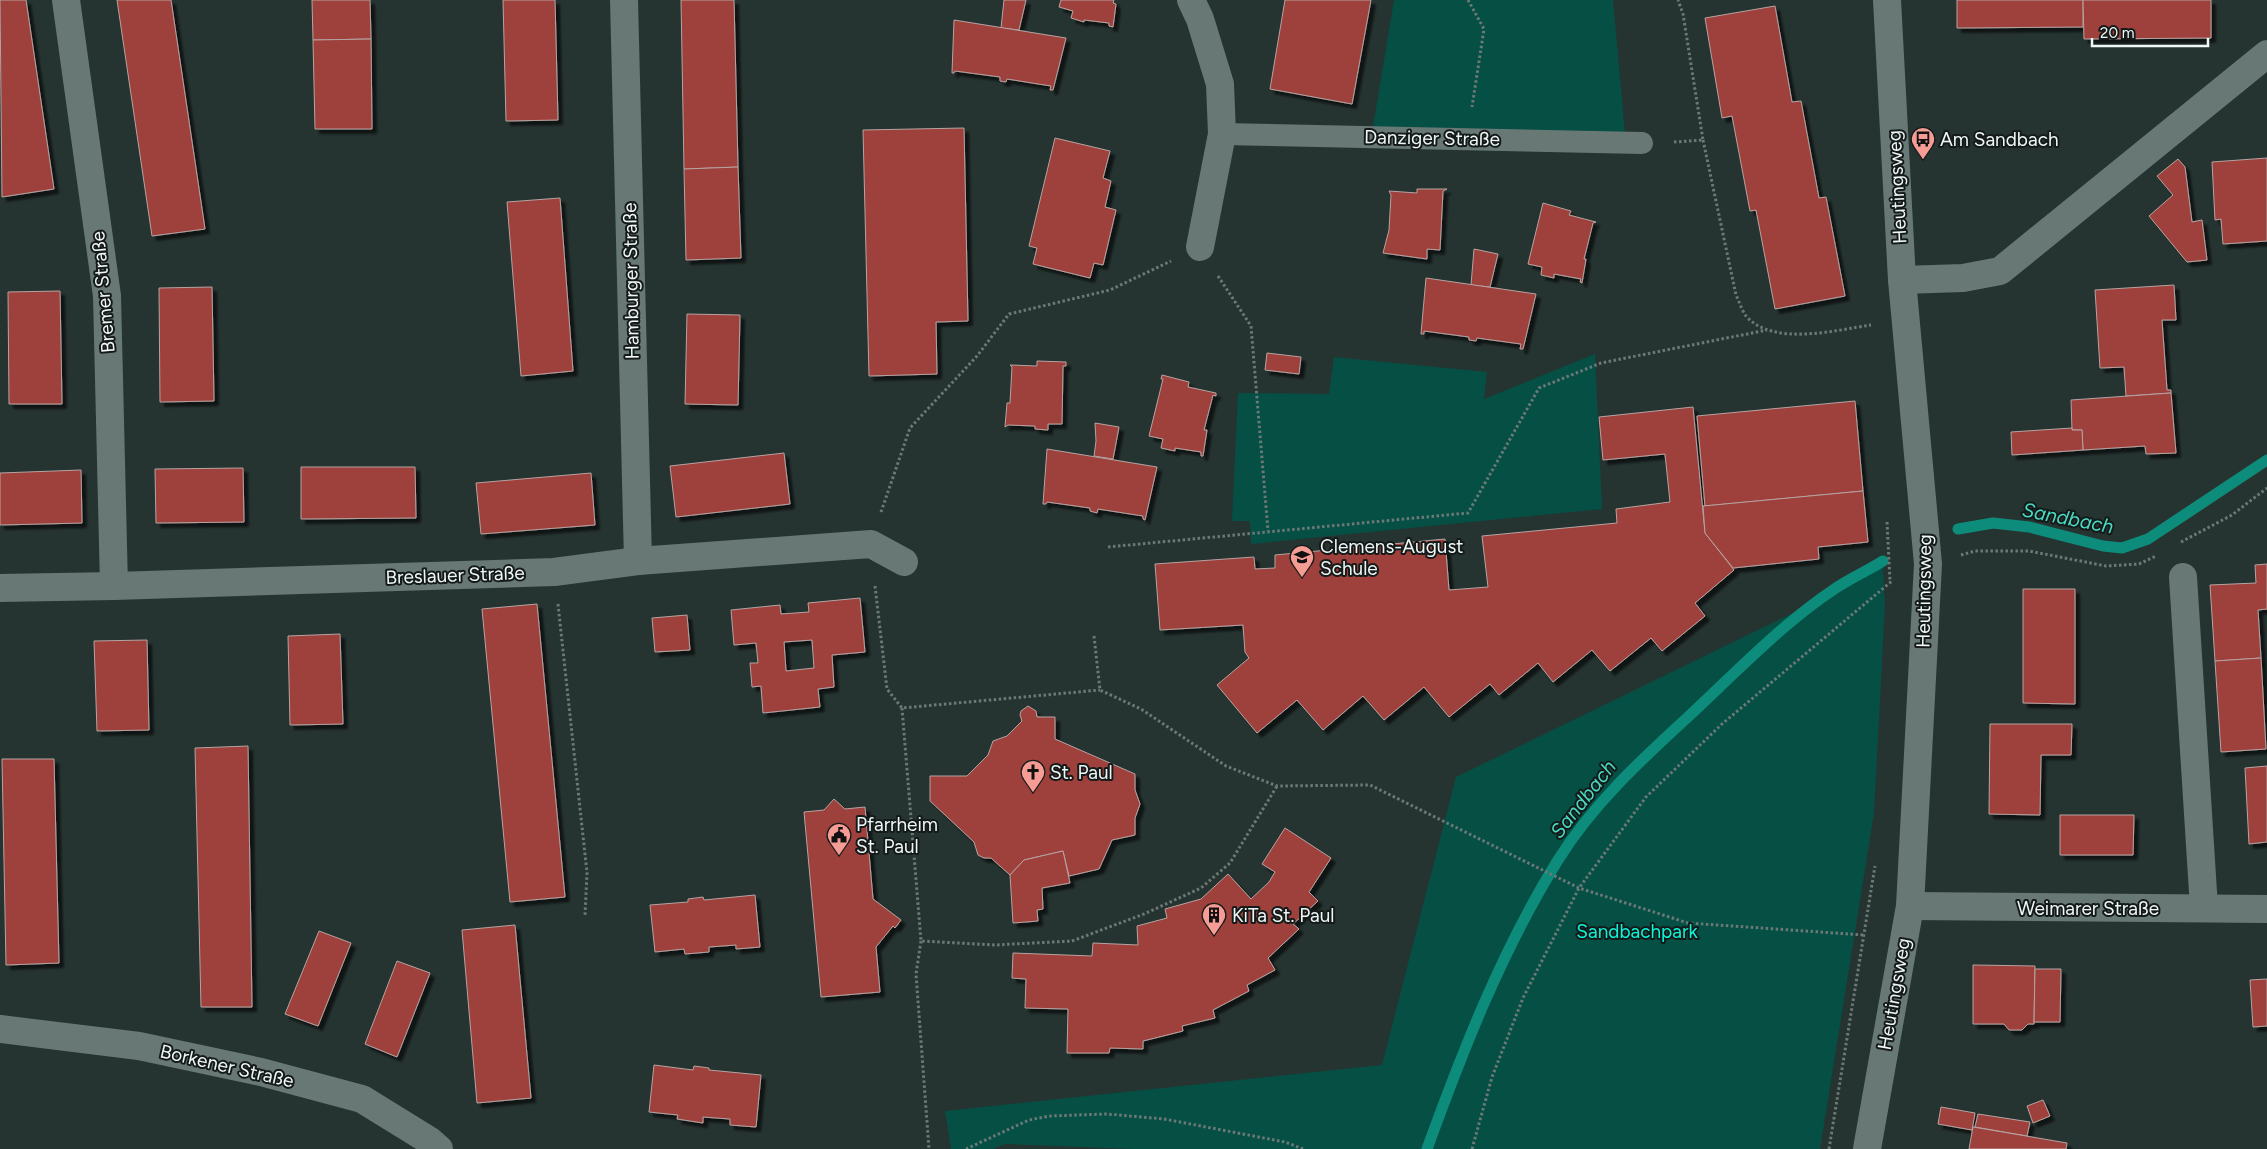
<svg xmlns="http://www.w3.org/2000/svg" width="2267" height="1149" viewBox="0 0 2267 1149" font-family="Figtree,sans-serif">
	<defs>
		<filter id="shadow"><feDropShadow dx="4.5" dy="4.5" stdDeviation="1" flood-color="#0009"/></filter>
	</defs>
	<rect width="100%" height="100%" fill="#263431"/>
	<g fill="#054f45">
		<path d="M1394 0H1613L1625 134 1373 127Z"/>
		<path d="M1595 354 1602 509 1251 544 1250 521H1232L1238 393 1329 394 1334 357 1487 372 1484 399Z"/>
		<path d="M1882 555 1885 605 1874 813 1820 1149H1134L1005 1144 993 1149H951L945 1111 1382 1065 1456 777 1795 612Z"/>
	</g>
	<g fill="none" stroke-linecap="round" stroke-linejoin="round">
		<g stroke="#0e8c7b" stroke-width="11">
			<path d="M1958 529 1993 523 2029 527 2103 546 2122 548 2148 539 2267 460"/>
			<path d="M1427 1149C1463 1050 1502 950 1558 860 1593 804 1641 760 1689 716 1734 674 1782 624 1833 590 1849 579 1867 571 1883 561"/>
		</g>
	</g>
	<g fill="#9e3f3b" stroke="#b6a4a2" fill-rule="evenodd" filter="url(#shadow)">
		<path d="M0 0H26L54 189 2 197Z"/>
		<path d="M117 0H171L205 229 152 236Z"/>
		<path d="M312 0H370L371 39 313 40Z"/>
		<path d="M503 0H555L558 120 506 121Z"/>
		<path d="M681 0H734L738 167 684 169Z"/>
		<path d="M1004 0H1026L1019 30 1001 28Z"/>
		<path d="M1061 0H1114L1113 3 1116 4 1113 27 1109 26V23L1084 20V22L1071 18 1073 11 1059 7Z"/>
		<path d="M1285 0H1371L1352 104 1270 89Z"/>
		<path d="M1957 0H2083V27L1957 28Z"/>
		<path d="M2083 0H2211V38L2084 39Z"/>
		<path d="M1775 6 1792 102 1801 101 1819 198 1826 197 1845 296 1775 309 1756 210 1750 211 1732 116 1722 118 1705 18Z"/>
		<path d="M954 20 1066 38 1053 90H1050L1051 86 1007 79 1006 82 1000 81V77L955 71 954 73H952Z"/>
		<path d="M371 39 372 129H315L313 40Z"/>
		<path d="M964 128 968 321 936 322 937 374 869 376 863 130Z"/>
		<path d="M1055 138 1110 151 1103 178 1111 181 1105 207 1116 210 1103 265 1094 263 1090 278 1033 264 1037 248 1029 246Z"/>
		<path d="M2267 158V241L2223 244 2221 219 2215 220 2212 162Z"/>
		<path d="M2178 159 2185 167 2192 222 2202 220 2207 260 2187 262 2149 216 2173 195 2157 176Z"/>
		<path d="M738 167 741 258 686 260 684 169Z"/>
		<path d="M1417 189H1447L1443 191 1440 250 1427 249V259L1383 253 1389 230 1391 195 1389 191 1417 193Z"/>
		<path d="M560 198 573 371 521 376 507 202Z"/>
		<path d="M1543 203 1571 211 1569 215 1596 222 1593 223 1584 259H1586L1582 283 1580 282 1581 279 1554 274V278L1541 275 1542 267 1528 264Z"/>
		<path d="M1474 249 1498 254 1490 287 1471 285Z"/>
		<path d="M1426 278 1536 294 1523 349H1520L1521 344 1477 338 1476 341 1469 340V337L1424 331V334H1421Z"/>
		<path d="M2174 285 2176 320H2162L2167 390H2171V393L2126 396 2124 367 2100 368 2095 290Z"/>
		<path d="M212 287 214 401 160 402 159 288Z"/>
		<path d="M60 291 62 404H9L8 292Z"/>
		<path d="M687 314 740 315 738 405 685 404Z"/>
		<path d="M1267 353 1301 357 1299 374 1265 370Z"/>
		<path d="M1037 361 1066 362V366H1063L1062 424H1048V430L1035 429V426L1008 425 1005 427 1007 403H1010L1012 367 1010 365 1037 366Z"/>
		<path d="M1162 375 1189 382 1188 387 1216 393V396L1213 395 1204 430H1207L1203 456H1201V452L1175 448V451L1161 448 1163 439 1149 436 1163 379H1161Z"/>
		<path d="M2171 393 2176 453 2146 454 2145 446 2083 450 2082 430H2072L2071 400Z"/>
		<path d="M1855 401 1863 491 1705 506 1697 416Z"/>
		<path d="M1693 407 1705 533 1734 570 1695 603 1705 616 1662 651 1651 638 1610 671 1592 650 1553 682 1538 663 1499 695 1490 684 1449 717 1424 687 1384 720 1363 696 1323 730 1297 700 1257 733 1217 685 1249 658 1245 652 1243 625 1160 630 1155 564 1254 557 1255 569 1275 568V555L1445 539 1449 590 1488 587 1482 536 1617 523 1616 509 1670 502 1665 454 1603 460 1599 417Z"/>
		<path d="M1095 423 1119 427 1113 459 1094 456 1096 441Z"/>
		<path d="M2072 428V430H2082L2083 450 2012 455 2011 432Z"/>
		<path d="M1047 449 1157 467 1145 520 1143 519V516L1098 509 1097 513 1090 511V508L1047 502 1046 504H1043Z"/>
		<path d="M784 453 790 504 676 517 670 466Z"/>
		<path d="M301 467H415L416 518 301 519Z"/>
		<path d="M243 468 244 522 156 523 155 469Z"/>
		<path d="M81 470 82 523 0 525V473Z"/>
		<path d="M591 473 595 525 481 534 476 483Z"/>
		<path d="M1863 491 1868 542 1818 547 1819 559 1733 568 1705 533 1703 506Z"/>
		<path d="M2267 564V609L2258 610 2261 658 2215 661 2210 585 2256 583 2255 565Z"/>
		<path d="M2023 589H2075V704L2023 703Z"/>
		<path d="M860 598 865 652 832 655 834 687 818 689 820 707 763 713 761 686 752 687 750 663H758L756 643 734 645 731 610 780 605 781 614 809 612 808 603ZM812 640 814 668 786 671 784 642Z"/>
		<path d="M537 604 565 897 510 902 482 609Z"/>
		<path d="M687 615 690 650 655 652 652 618Z"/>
		<path d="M340 634 343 724 290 725 288 636Z"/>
		<path d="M147 640 149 730 97 731 94 641Z"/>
		<path d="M2261 658 2266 749 2221 752 2215 661Z"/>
		<path d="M1028 706 1036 711 1037 717H1055V739L1135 774V790L1140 804 1135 818V835L1112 840 1099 869 1069 876 1063 851 1024 860 1010 875 991 858H984L978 855 974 842 930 801V776H967L988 755 993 741 1007 736 1022 721 1020 715 1021 711Z"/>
		<path d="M1990 724H2072L2071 755H2041L2040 815 1989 814Z"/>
		<path d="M248 746 252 1007H201L195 748Z"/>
		<path d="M2 759H54L59 963 6 965Z"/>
		<path d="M2267 766V842L2249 844 2245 768Z"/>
		<path d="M834 799 845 809 865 807 873 899 901 920 895 928 893 926 876 947 880 992 821 997 804 812 824 810Z"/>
		<path d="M2060 815H2134L2133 855H2060Z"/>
		<path d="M1285 828 1331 858 1309 892 1318 901 1293 924 1299 929 1268 958 1275 970 1247 985 1249 991 1213 1010 1215 1018 1182 1026 1183 1031 1143 1041V1049L1110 1048 1109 1053H1067L1068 1009 1025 1008 1026 979 1012 978 1013 953 1092 956 1093 943 1138 945 1137 926 1167 918 1165 909 1201 899 1228 874 1251 899 1269 882 1275 872 1262 864Z"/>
		<path d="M1063 851 1070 883 1042 888 1043 909 1037 910 1038 921 1013 923 1010 875 1024 860Z"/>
		<path d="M755 895 760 947 736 949V945L709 947V952L685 954 684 949 655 952 650 905 688 902V899L703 897 704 900Z"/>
		<path d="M515 925 531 1098 477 1103 462 930Z"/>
		<path d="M319 931 351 943 318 1026 285 1014Z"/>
		<path d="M397 961 430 973 397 1057 365 1044Z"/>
		<path d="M1973 965 2035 966 2034 1024H2028L2022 1030H2009L2004 1024H1973Z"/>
		<path d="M2035 969H2061L2060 1022H2034Z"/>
		<path d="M2267 979V1026L2253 1027 2250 980Z"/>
		<path d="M654 1065 693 1070 694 1066 709 1068V1070L761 1075 756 1127 730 1125V1119L703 1117V1123L677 1119 678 1115 649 1112Z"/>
		<path d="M2043 1100 2050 1116 2033 1123 2027 1106Z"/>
		<path d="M1941 1107 1975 1113 1972 1130 1938 1124Z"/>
		<path d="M1978 1114 2030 1122 2027 1136 1975 1127Z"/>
		<path d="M1973 1127 2067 1143 2066 1149H1969Z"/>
	</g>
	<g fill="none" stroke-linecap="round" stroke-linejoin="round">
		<g stroke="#6c7976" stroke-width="3" stroke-dasharray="2.5 2.5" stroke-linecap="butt">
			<path d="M1468 0 1484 29 1472 107"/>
			<path d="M1703 140 1736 295C1739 301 1742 311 1746 316 1773 347 1836 330 1871 325"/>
			<path d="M1674 142 1703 140 1683 14 1678 0"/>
			<path d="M1218 276 1251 326 1268 531"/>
			<path d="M881 512 910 428 977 356 1009 314 1110 290 1171 261"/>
			<path d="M1887 522 1890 581"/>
			<path d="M2181 542 2232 515 2267 488"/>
			<path d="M1108 547 1468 513 1539 388 1601 363 1767 330"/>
			<path d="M1961 555 1975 551H2029L2106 566 2139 564 2156 556"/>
			<path d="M875 586 887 689 902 708 1100 690"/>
			<path d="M558 604 587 873 585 915"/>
			<path d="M1094 636 1100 690 1141 709 1226 766 1277 786 1370 785 1579 888 1688 923 1864 935"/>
			<path d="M902 708 921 941 995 945 1072 941 1144 914 1201 888 1230 863 1277 786"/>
			<path d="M921 941 916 974 929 1149"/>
			<path d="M966 1149 1029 1120 1049 1116 1107 1114 1164 1119 1285 1142 1303 1149"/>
			<path d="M1472 1149 1492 1077 1523 998 1579 888 1646 797 1722 724 1892 581"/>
			<path d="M1829 1149 1875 866"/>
		</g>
		<path stroke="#687874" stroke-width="22" d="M1222 134 1642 143"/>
		<g stroke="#687874" stroke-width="28">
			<path d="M66 0 107 296 114 586"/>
			<path d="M624 0 638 561"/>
			<path d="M1191 0 1200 19 1220 84 1222 134 1200 247"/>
			<path d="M1902 280 1963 278 2000 271 2267 54"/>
			<path d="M2183 577 2204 908"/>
			<path d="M0 588 114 586 554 572 638 561 871 544 904 562"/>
			<path d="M1910 906 2267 909"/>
			<path d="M0 1029 139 1046 261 1072 362 1099 430 1141 439 1149"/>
			<path d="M1867 1149 1910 906 1928 564 1902 280 1887 0"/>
		</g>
	</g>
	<defs>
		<g id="bus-pin" transform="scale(1.25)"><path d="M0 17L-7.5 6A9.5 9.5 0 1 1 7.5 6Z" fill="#f59c94" stroke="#141a19"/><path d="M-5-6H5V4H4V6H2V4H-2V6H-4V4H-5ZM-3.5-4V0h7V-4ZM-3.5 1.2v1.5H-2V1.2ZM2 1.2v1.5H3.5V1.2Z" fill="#111"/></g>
		<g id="school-pin" transform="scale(1.25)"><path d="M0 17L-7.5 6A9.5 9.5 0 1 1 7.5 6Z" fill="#f59c94" stroke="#141a19"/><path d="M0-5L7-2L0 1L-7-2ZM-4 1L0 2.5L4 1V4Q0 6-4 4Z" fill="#111"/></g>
		<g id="church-pin" transform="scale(1.25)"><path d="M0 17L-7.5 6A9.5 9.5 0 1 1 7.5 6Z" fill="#f59c94" stroke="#141a19"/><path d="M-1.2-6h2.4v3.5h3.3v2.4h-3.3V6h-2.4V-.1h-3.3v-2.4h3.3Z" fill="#111"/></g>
		<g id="civic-pin" transform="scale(1.25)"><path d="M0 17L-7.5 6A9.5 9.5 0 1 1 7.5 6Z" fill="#f59c94" stroke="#141a19"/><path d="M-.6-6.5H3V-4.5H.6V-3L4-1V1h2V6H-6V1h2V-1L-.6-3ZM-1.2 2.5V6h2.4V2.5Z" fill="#111"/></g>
		<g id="building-pin" transform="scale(1.25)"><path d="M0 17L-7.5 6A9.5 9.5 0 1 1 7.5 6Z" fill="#f59c94" stroke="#141a19"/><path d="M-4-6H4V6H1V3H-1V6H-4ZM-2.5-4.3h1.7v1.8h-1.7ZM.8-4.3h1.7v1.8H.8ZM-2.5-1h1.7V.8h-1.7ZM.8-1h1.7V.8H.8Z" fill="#111"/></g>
	</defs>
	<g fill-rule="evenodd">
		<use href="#bus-pin" x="1923" y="139"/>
		<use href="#school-pin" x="1302" y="557"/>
		<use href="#church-pin" x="1033" y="772"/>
		<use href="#civic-pin" x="839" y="835"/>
		<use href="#building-pin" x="1214" y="915"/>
	</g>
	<g text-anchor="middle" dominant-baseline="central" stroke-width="4" stroke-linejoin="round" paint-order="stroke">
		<g font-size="19" fill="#eef7f5" stroke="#141a19">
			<text transform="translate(1432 138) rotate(1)">Danziger Straße</text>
			<text transform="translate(1897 187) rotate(-93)">Heutingsweg</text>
			<text transform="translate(631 281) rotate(-91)">Hamburger Straße</text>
			<text transform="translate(103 292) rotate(-95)">Bremer Straße</text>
			<text transform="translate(455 575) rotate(-2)">Breslauer Straße</text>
			<text transform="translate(1924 591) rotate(-89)">Heutingsweg</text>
			<text x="2088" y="908">Weimarer Straße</text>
			<text transform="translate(1894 994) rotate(-80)">Heutingsweg</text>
			<text transform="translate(227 1066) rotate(13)">Borkener Straße</text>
		</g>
		<g font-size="19" fill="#eef7f5" stroke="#141a19" text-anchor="start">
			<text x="1940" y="139">Am Sandbach</text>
			<text x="1320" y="546">Clemens-August<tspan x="1320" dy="22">Schule</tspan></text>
			<text x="1050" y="772">St. Paul</text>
			<text x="856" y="824">Pfarrheim<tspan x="856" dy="22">St. Paul</tspan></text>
			<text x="1232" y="915">KiTa St. Paul</text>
		</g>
		<g font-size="19" fill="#0bf6d9" stroke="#141a19">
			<text x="1637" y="931">Sandbachpark</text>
		</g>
		<g font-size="20" font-style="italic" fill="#4adac2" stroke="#141a19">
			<text transform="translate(2068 518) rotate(11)">Sandbach</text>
			<text transform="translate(1583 799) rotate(-52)">Sandbach</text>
		</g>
	</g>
	<path d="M2092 38v8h116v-8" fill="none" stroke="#eef7f5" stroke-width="2.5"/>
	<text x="2100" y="38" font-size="15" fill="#eef7f5" stroke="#141a19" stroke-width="4" paint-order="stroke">20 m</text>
</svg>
